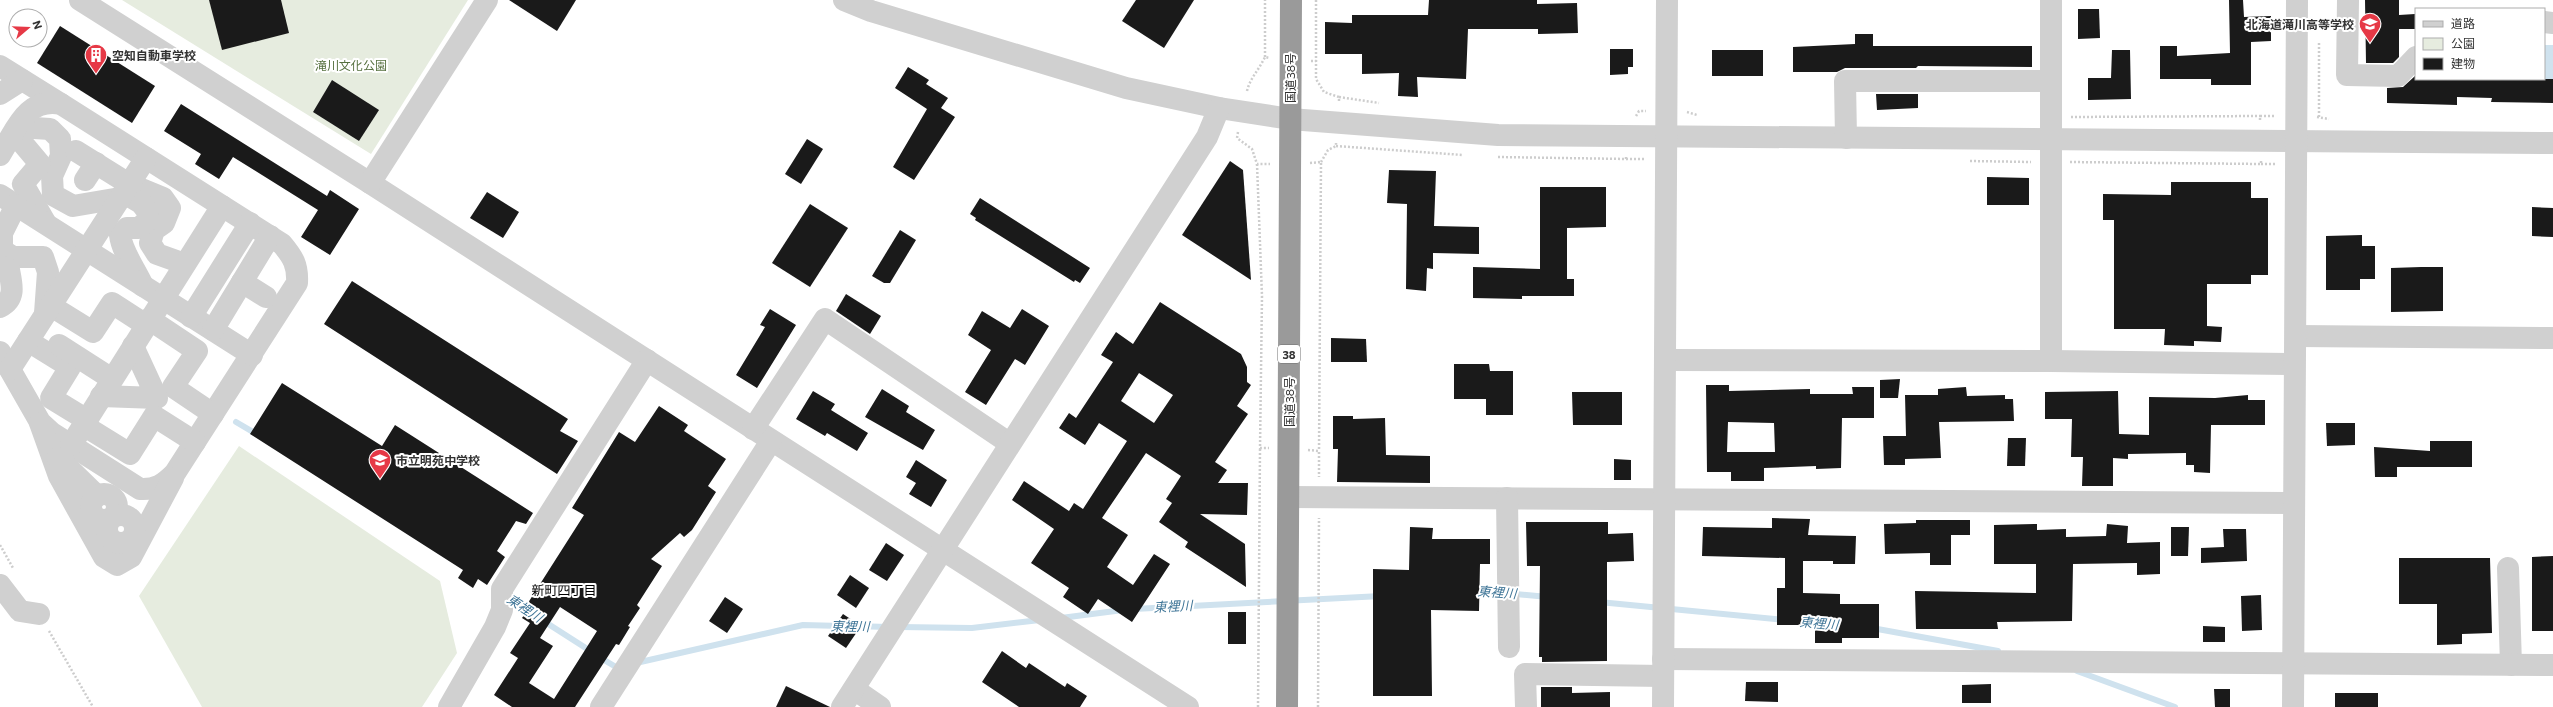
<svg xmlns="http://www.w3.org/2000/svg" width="2553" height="707" viewBox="0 0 2553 707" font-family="Commissioner,'Noto Sans JP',sans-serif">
	<rect width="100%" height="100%" fill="#fff"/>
	<g fill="#e6ecdf">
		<path d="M122 0H468L371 154Z"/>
		<path d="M239 446 440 581 457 653 422 707H202L139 596Z"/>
	</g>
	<path fill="#cfe2ee" d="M2544 45H2553V89L2544 79Z"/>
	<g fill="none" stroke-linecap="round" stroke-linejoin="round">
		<g stroke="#cfe2ee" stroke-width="6">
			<path d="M236 422 258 435"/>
			<path d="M1472 590 1548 597"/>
			<path d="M507 597 533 614"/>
			<path d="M1599 602 1785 620"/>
			<path d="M1134 609 1381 596"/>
			<path d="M1061 618 1123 610"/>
			<path d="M542 620 592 652"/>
			<path d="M853 626 888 627"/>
			<path d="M899 627 972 628 1040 620"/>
			<path d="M1872 628 1998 651"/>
			<path d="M599 657 616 667 621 666"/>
			<path d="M636 663 803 625 842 626"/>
			<path d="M2077 671 2175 707"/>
		</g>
	</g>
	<g fill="#1a1a1a" fill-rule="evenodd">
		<path d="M209 0H281L289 33 222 50Z"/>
		<path d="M509 0H576L557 31Z"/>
		<path d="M1136 0H1194L1164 48 1122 21Z"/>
		<path d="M1429 0H1537V4L1577 3 1578 33 1538 34V29H1468L1466 79 1417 77 1418 97 1398 96 1399 73 1362 74V54H1325V22L1352 23V15H1428Z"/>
		<path d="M2229 0H2243L2244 17 2271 16V41L2251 42V85H2211V79H2160V46H2177V56L2230 53Z"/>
		<path d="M2365 0H2399V15L2415 14 2416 29H2399V57L2393 63H2366Z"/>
		<path d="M2078 9H2099L2100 38 2078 39Z"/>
		<path d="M60 26 155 86 132 123 37 63Z"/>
		<path d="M1855 34H1873V46H2032V67L1918 66 1916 68H1845L1837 72H1793V47L1855 44Z"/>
		<path d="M1610 49H1633V67H1628V74L1610 75Z"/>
		<rect x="1712" y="50" width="51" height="26"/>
		<path d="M2112 50H2130L2131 99 2088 100V78H2111Z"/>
		<path d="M908 67 929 80 926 84 948 98 941 108 955 117 914 180 893 167 927 109 895 88Z"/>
		<path d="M2415 76 2416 79H2553V103L2491 102 2492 98 2457 97V105L2387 103V88L2403 87Z"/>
		<path d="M332 80 379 110 359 141 313 112Z"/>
		<path d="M1876 94H1918V108L1877 110Z"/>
		<path d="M181 104 327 196 330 190 359 209 330 255 301 237 318 210 233 157 219 179 195 164 201 154 164 131Z"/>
		<path d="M807 139 823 149 801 184 785 174Z"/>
		<path d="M1230 161 1243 170 1251 280 1182 235Z"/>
		<path d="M1389 170 1436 171 1434 226 1479 227V254L1433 253V269L1427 268 1426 291 1406 289 1407 204 1387 203Z"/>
		<path d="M1987 177 2029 178V205H1987Z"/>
		<path d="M2171 182H2251V198H2268V275H2251V284H2207V326L2222 327 2221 342 2194 341V346L2164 345 2165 329H2114V220H2103V194L2171 195Z"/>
		<path d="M1540 187H1606V227L1567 228V279H1574V296H1522V299L1473 298V267L1540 269Z"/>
		<path d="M487 192 519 212 503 238 470 218Z"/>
		<path d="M980 198 1090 268 1080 283 1075 280 1074 282 975 220 976 218 970 214Z"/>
		<path d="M810 204 848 228 810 287 772 263Z"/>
		<path d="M2532 207 2553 208V237L2532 236Z"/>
		<path d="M900 230 916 240 890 283H884L872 276Z"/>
		<path d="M2362 235V246H2375V279H2360V290H2326V236Z"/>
		<path d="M2421 267H2443V311L2391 312V268Z"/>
		<path d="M352 281 568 419 560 431 578 441 557 474 324 324Z"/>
		<path d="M846 294 881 316 870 334 836 311Z"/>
		<path d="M1160 302 1241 354 1247 367V382L1251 385 1237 406 1248 414 1215 462 1227 470 1218 483H1248L1247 515 1200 514 1245 544 1246 587 1185 547 1188 542 1159 522 1172 503 1166 499 1181 476 1146 453 1102 518 1128 535 1107 567 1133 585 1154 554 1170 564 1132 622 1098 599 1088 614 1063 597 1069 588 1031 563 1054 529 1012 500 1024 481 1069 511 1074 503 1083 509 1127 441 1099 423 1085 445 1059 428 1069 413 1076 418 1113 362 1101 355 1116 332 1133 344ZM1139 373 1173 395 1154 423 1121 401Z"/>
		<path d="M770 309 796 325 757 388 736 375 765 327 760 325Z"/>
		<path d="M1022 309 1049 326 1025 365 1015 359 986 405 965 392 991 350 968 335 982 311 1010 328Z"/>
		<path d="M1331 338 1366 339 1367 362H1331Z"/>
		<path d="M1454 364H1489L1490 371H1513V415H1486V399H1454Z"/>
		<path d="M1900 379 1898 398H1880V380Z"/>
		<path d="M282 383 382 446 395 425 533 513 526 524 516 521 497 551 505 557 487 585 478 579 473 588 458 578 463 570 250 434Z"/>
		<path d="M1706 385H1729V391L1810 389V394H1853L1852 387H1874V418H1842L1841 468 1816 469V466L1764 468V481H1731V472H1707ZM1728 422 1774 423 1775 452H1727Z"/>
		<path d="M1966 387 1967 396 2005 395V399H2013L2014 421 1939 422 1941 458 1905 459V465H1884L1883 436H1906L1905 395H1938V389Z"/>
		<path d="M882 389 909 406 906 412 935 430 923 450 865 417Z"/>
		<path d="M813 391 835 404 831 410 868 433 857 451 827 433 825 436 796 419Z"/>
		<path d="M2118 391 2119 434 2149 435V397L2215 398 2248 395V400H2265V425H2211L2210 473 2194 472V465H2186V453L2128 454V459L2113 458V486H2082L2083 457H2071L2072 419H2045V392Z"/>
		<path d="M1572 392H1622V425H1573Z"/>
		<path d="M659 406 688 425 684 431 726 459 708 486 716 492 692 530 684 537 680 533 651 559 662 566 637 605 640 608 628 626 630 627 619 645 616 644 575 707H512L494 695 518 658 510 653 530 623 522 618 529 608 526 606 584 515 572 508 619 432 635 442ZM560 607 597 631 554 699 529 683 553 646 540 638Z"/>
		<path d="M1333 416H1353V419L1385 418 1386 455 1430 456V483L1337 482 1338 449H1333Z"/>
		<path d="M2326 423H2355V445L2327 446Z"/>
		<path d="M2008 438H2026L2025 466H2007Z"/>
		<path d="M2430 441H2472V467H2397V477H2375L2374 447 2430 451Z"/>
		<path d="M1614 459 1631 460V480H1614Z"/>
		<path d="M916 460 947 480 931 507 909 494 916 483 906 477Z"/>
		<path d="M1772 518 1810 519 1808 535 1856 536 1855 564H1833V561H1803V593L1840 594V604H1879V638H1842V643H1815V625H1777V588H1785V558L1702 556 1703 527 1772 528Z"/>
		<path d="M1916 520H1970V535H1951V565H1930V553L1885 554 1884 524 1916 523Z"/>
		<path d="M1526 522H1608V534L1633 533 1634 561 1607 562V661L1542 662V657H1539L1540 566H1527Z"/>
		<path d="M2037 524V530L2066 529V537L2106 536 2107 524 2128 526 2127 543 2160 542V574L2137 575V563L2073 564 2072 621 1997 622 1998 629H1916L1915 591 2036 593V564H1994V525Z"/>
		<path d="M1410 527 1433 528 1432 539H1490V564H1480L1479 611 1431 610 1432 696H1373V569L1409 570Z"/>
		<path d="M2171 527H2189L2188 556H2171Z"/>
		<path d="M2223 529H2246L2247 561 2201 563V548L2224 547Z"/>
		<path d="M886 543 904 555 887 581 869 570Z"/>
		<path d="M2553 556V631H2532V557Z"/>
		<path d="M2399 558H2490L2492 633 2462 634V644L2437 645V604H2399Z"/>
		<path d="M850 575 869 588 856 608 837 595Z"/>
		<path d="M2261 595 2262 630 2242 631 2241 596Z"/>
		<path d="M725 597 743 609 727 633 709 621Z"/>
		<rect x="1228" y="612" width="18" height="32"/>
		<path d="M843 614 861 626 846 648 828 636Z"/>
		<path d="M2203 626 2225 627V642H2203Z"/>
		<path d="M1002 651 1026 668 1029 663 1065 687 1067 683 1087 696 1080 707H1019L982 682Z"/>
		<path d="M1746 682H1778V702L1745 701Z"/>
		<path d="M1991 684V703H1962V685Z"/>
		<path d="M786 686 830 707H776Z"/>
		<path d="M1541 687H1572V693L1610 692V707H1541Z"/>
		<path d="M2214 689H2230V707H2215Z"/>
		<rect x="2335" y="693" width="43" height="14"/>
	</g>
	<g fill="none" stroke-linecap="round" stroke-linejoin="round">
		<g stroke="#cdcdcd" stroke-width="2.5" stroke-dasharray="2 2" stroke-linecap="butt">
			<path d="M1316 0V61"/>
			<path d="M2319 43V117"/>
			<path d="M1265 57V0"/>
			<path d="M1311 61H1316V79L1324 92 1339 97V102"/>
			<path d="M1247 91C1250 78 1259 70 1265 57L1270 58"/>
			<path d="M1339 97 1379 103"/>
			<path d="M1687 112 1697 115"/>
			<path d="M1636 116 1639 111H1646"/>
			<path d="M2071 117 2260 116"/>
			<path d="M2317 117 2329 119"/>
			<path d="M2260 120V116H2276"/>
			<path d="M1238 132 1237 138 1252 149 1257 164H1270"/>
			<path d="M1336 146 1463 155"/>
			<path d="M1498 157 1626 159V156"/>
			<path d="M1626 159H1646"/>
			<path d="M1970 161 2031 162"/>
			<path d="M1321 162 1328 150 1336 146V143"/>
			<path d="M2070 162 2261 164V161"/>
			<path d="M1310 163 1321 162 1319 451"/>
			<path d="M1257 164 1262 296 1260 448H1269"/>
			<path d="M2261 164H2276"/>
			<path d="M1308 450 1319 451V477"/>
			<path d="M0 545 13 568"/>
			<path d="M49 631 93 707"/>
			<path d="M1258 707 1260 448"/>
			<path d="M1318 707 1319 518"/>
		</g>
		<g stroke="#d0d0d0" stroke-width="22">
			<path d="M80 0 370 183 1188 707"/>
			<path d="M844 0 871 11 1126 88 1219 108 1290 119 1498 135 2553 143"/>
			<path d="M2348 0 2347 75 2398 76 2416 57"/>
			<path d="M2544 22 2553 23"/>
			<path d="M0 66 61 104"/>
			<path d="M0 94 22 80"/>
			<path d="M18 127 50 129 60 139 61 156 52 176 53 195 73 206 120 198"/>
			<path d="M14 133 40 164 23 184 45 222"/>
			<path d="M1846 138 1845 81H2051"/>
			<path d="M76 151 129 184 163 198 170 208 164 223 154 230 150 243 157 254 185 264"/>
			<path d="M0 155C16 130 26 97 61 104L282 244C293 257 298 265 297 283L175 473C164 484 156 490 140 489L52 433 40 422 0 352"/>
			<path d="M85 180 96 163"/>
			<path d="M370 183 487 0"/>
			<path d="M124 193 141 203 148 212 147 221 139 228H127L120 235C122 252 136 270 143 286"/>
			<path d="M0 195 252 355"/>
			<path d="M16 205 2 233V250L13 257H43L48 272 45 313"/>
			<path d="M0 266 9 270C12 285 16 299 0 307"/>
			<path d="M242 282 266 297"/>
			<path d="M51 306 93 332 112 303 146 325"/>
			<path d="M191 317 250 223"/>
			<path d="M149 319 197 351 173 387 213 414"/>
			<path d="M213 330 270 236"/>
			<path d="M2296 336 2553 338"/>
			<path d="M28 341 70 367 51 398 87 420"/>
			<path d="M59 345 112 379"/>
			<path d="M1666 360 2051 361 2294 364"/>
			<path d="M2051 361V0"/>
			<path d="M10 369 146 158"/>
			<path d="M101 396 157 398 133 346"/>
			<path d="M40 423 59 476 104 557 117 565 131 557 173 478"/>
			<path d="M83 425 130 454 154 416 195 442"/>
			<path d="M753 429 825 319 1009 443"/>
			<path d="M71 445 222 206"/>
			<path d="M58 458 97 496"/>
			<circle cx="104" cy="507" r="13"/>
			<path d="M1289 497 2293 503"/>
			<path d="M1507 498 1509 647"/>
			<circle cx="121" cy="529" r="14"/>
			<path d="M2508 568 2511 665"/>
			<path d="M0 585 20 611 39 614"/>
			<path d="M1663 659 2553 665"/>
			<path d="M854 689 880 707"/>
			<path d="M449 707 495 627 502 610V589L647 360"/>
			<path d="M601 707 771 441"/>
			<path d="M842 707 1207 137 1219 108"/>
			<path d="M1526 707 1525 674 1663 676"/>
			<path d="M1663 707 1667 0"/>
			<path d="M2293 707 2297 0"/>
		</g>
		<path stroke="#9a9a9a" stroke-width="22" d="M1287 707 1291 0"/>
	</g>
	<defs>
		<g id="school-pin" transform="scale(1.15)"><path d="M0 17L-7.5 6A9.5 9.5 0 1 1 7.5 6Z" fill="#e63946" stroke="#fff"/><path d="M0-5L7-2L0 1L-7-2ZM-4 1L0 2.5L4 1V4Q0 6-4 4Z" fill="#fff"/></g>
		<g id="building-pin" transform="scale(1.15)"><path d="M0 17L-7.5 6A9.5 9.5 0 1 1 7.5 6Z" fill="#e63946" stroke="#fff"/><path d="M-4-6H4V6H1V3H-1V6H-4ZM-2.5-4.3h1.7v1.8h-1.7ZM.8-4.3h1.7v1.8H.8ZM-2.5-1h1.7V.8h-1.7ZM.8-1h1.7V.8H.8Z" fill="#fff"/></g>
	</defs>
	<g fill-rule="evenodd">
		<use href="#school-pin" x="2370" y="24"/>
		<use href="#building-pin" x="96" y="55"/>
		<use href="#school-pin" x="380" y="460"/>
	</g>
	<g text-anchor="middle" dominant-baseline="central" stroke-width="4" stroke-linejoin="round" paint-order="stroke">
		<rect fill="#fff" stroke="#707070" stroke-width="1" x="1278" y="345" width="22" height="18" rx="3"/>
		<g font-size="11" font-weight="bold" fill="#333">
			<text x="1289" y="354">38</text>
		</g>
		<g font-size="12" font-weight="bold" fill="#333" stroke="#fff" text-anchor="start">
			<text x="2354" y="24" text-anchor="end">北海道滝川高等学校</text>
			<text x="112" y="55">空知自動車学校</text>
			<text x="396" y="460">市立明苑中学校</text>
		</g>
		<g font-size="12" fill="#56703f" stroke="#fff">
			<text x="351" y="65">滝川文化公園</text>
		</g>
		<g font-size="12" fill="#333" stroke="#fff">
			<text transform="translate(1290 78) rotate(-90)">国道38号</text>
			<text transform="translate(1289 402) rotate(-90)">国道38号</text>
		</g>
		<g font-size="13" fill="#000" stroke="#fff">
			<text x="564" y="590">新町四丁目</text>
		</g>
		<g font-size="13" font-style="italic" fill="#3f7597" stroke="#fff">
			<text transform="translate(1497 592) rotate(4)">東裡川</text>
			<text transform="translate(1173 606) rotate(-3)">東裡川</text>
			<text transform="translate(525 608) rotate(33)">東裡川</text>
			<text transform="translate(1819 623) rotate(5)">東裡川</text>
			<text transform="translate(850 626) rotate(1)">東裡川</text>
		</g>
	</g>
	<rect x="2415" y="8" width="130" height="72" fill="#ffffff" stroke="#adadad"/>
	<rect x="2423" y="21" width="20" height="6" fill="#d0d0d0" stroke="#adadad"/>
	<text x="2451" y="28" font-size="12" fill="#333333">道路</text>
	<rect x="2423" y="38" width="20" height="12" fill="#e6ecdf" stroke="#adadad"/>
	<text x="2451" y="48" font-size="12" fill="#333333">公園</text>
	<rect x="2423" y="58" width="20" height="12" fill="#1a1a1a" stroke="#adadad"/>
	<text x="2451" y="68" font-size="12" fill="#333333">建物</text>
	<g transform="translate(28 28) rotate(71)"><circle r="19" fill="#ffffff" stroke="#adadad"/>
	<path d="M0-3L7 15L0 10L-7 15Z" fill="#e63946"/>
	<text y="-6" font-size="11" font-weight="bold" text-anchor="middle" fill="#333333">N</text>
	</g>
</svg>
